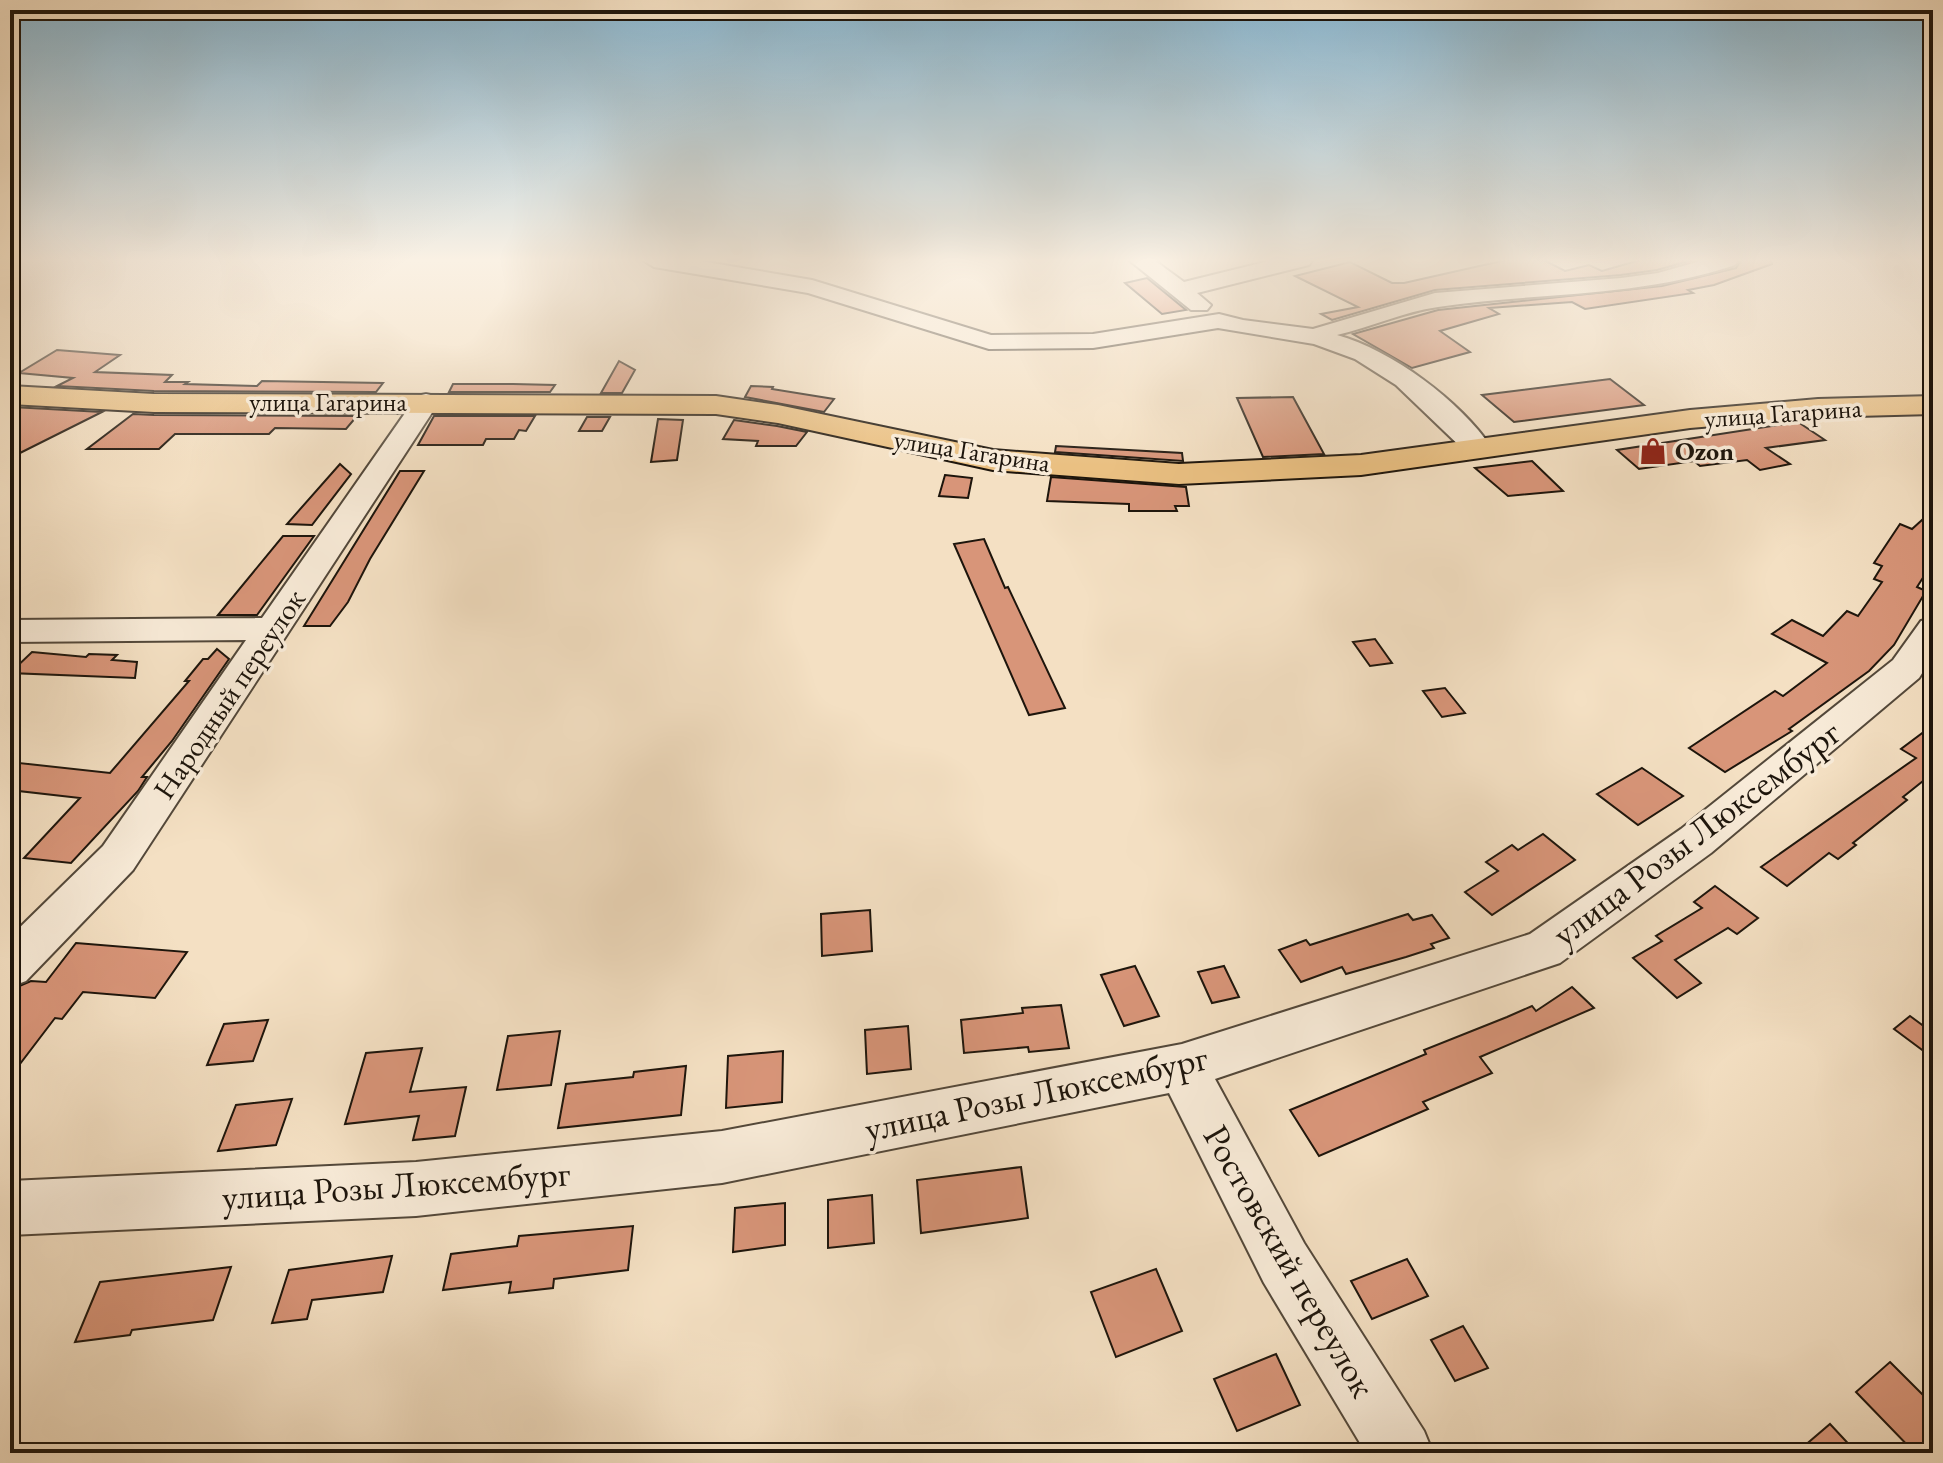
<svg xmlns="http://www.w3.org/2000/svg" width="1943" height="1463" viewBox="0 0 1943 1463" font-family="'EB Garamond',serif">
	<rect width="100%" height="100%" fill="#f4e0c3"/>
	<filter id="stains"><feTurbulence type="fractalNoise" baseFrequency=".0025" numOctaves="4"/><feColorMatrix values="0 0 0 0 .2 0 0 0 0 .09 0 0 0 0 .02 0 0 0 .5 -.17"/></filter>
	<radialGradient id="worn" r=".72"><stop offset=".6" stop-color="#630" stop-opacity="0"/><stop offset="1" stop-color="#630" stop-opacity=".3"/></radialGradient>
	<g fill="#d89579" stroke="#1d150c" stroke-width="2">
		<path d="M1506 260H1544L1565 271 1589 265 1602 271 1640 260H1692L1657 270 1621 275 1435 290 1332 320 1321 314 1358 307 1295 276 1350 262 1392 283H1404Z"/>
		<path d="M1741 260H1771L1772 264 1714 285 1688 290 1693 293 1585 309 1572 302 1489 308 1499 314 1440 331 1470 352 1412 368 1353 334 1438 310 1662 286 1736 268Z"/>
		<path d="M1147 278 1186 310 1162 314 1125 283Z"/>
		<path d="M57 350 120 355 95 372 172 375 165 382H188L185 384 257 386 262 381 383 383 376 392 154 391 57 386 73 378 19 373Z"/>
		<path d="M619 361 635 370 622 393H601Z"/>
		<path d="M1610 379 1644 405 1514 422 1482 395Z"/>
		<path d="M453 384H513L555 385 550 392H449Z"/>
		<path d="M751 386 773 387 772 389 834 399 824 412 745 397Z"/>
		<path d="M1293 397 1324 454 1263 457 1237 398Z"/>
		<path d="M12 407 102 412 10 458Z"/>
		<path d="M133 414 154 415 357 416 346 429 275 428 269 434H175L159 449H87Z"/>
		<path d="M434 416H535L526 431 519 430 514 439H486L483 445H418Z"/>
		<path d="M587 417H610L602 431H579Z"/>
		<path d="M658 419 683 420 677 460 651 462Z"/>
		<path d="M734 420 777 426 807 432 796 446H756L758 441 723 439Z"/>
		<path d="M1798 422 1825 440 1766 448 1790 464 1760 470 1747 460 1700 466 1694 461 1639 469 1617 450Z"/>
		<path d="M1056 446 1182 453 1183 461 1055 452Z"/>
		<path d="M1532 461 1563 491 1508 496 1475 468Z"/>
		<path d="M340 464 351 474 312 525 287 524Z"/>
		<path d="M400 471H424L370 559 348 602 330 626H304Z"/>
		<path d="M945 475 972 478 968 498 939 496Z"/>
		<path d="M1051 477 1186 487 1189 506H1175L1177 511H1129V504L1047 501Z"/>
		<path d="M1933 510V562L1917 587 1926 591 1894 645 1869 671 1789 729 1792 731 1725 772 1689 748 1775 691 1783 696 1827 663 1772 634 1792 620 1823 636 1847 611 1858 616 1882 582 1874 579 1882 566 1874 563 1900 524 1912 529Z"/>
		<path d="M283 536H314L257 615H218Z"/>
		<path d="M984 539 1005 588 1008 587 1065 708 1029 715 954 544Z"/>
		<path d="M1375 639 1392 663 1370 666 1353 642Z"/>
		<path d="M217 649 229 659 172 741 142 777H147L138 791 71 863 24 858 80 798 10 790V762L110 773 189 681H185L203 659H208Z"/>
		<path d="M32 652 86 657 89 654 117 655 112 660 137 662 135 678 10 673Z"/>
		<path d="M1445 688 1465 713 1442 717 1423 691Z"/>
		<path d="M1933 725V773L1903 797 1907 800 1853 843 1856 845 1838 859 1829 853 1787 886 1761 867 1916 758 1901 749Z"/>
		<path d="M1642 768 1683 796 1638 825 1597 794Z"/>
		<path d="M1543 834 1575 860 1492 915 1465 892 1498 871 1486 862 1512 845 1518 850Z"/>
		<path d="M1715 886 1758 918 1737 934 1728 928 1675 960 1701 983 1677 998 1633 958 1662 941 1656 936 1702 908 1694 902Z"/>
		<path d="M870 910 872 951 822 956 821 914Z"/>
		<path d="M1408 914 1413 920 1432 915 1449 938 1431 944 1434 948 1406 957 1346 974 1342 967 1301 982 1279 950 1306 940 1310 945Z"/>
		<path d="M76 943 187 952 155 998 83 992 62 1019 55 1018 10 1077V990L31 981 46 982Z"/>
		<path d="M1135 966 1159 1016 1124 1026 1101 975Z"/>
		<path d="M1224 966 1239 997 1212 1003 1198 972Z"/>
		<path d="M1572 987 1594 1008 1480 1057 1492 1073 1423 1102 1428 1109 1319 1156 1290 1110 1426 1054 1424 1050 1507 1017 1532 1006 1536 1011Z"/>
		<path d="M1061 1005 1069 1048 1029 1052 1028 1047 964 1053 961 1020 1023 1013 1022 1008Z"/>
		<path d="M1910 1016 1933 1033V1058L1894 1029Z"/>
		<path d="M268 1020 253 1061 207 1065 224 1024Z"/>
		<path d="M908 1026 911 1069 867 1074 865 1030Z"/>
		<path d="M560 1031 551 1085 497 1090 508 1036Z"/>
		<path d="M422 1048 410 1092 466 1087 455 1136 413 1140 419 1116 345 1124 366 1053Z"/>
		<path d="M783 1051 782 1102 726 1108 728 1056Z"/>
		<path d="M686 1066 681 1115 558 1128 566 1084 633 1077 634 1072Z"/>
		<path d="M292 1099 276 1145 218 1151 236 1105Z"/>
		<path d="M1021 1167 1028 1218 921 1233 917 1180Z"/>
		<path d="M872 1195 874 1243 828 1248V1200Z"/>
		<path d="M785 1203V1245L733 1252 735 1208Z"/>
		<path d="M633 1226 628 1270 554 1279 553 1288 509 1293 511 1282 443 1290 451 1254 517 1246 519 1236Z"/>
		<path d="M392 1256 383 1292 312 1300 307 1319 272 1323 289 1270Z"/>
		<path d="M1407 1259 1428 1296 1372 1319 1351 1281Z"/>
		<path d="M231 1267 213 1320 132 1330 130 1335 75 1342 100 1282Z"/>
		<path d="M1156 1269 1182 1331 1116 1357 1091 1292Z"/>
		<path d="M1463 1326 1488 1368 1455 1381 1431 1340Z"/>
		<path d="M1276 1354 1300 1405 1237 1431 1214 1379Z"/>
		<path d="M1890 1362 1933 1405V1453H1915L1856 1392Z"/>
		<path d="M1830 1424 1857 1453H1796Z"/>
	</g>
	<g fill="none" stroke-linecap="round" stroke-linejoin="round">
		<g stroke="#53483a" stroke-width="4">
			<g id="minor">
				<path d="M643 260H695L812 280 991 335 1093 334 1219 314 1243 320 1313 329 1435 293 1621 278 1658 273 1704 260H1738L1735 265C1637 298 1538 292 1438 307 1403 312 1371 327 1337 335 1392 350 1460 401 1492 448L1488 454 1478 456 1468 454 1396 385 1355 359 1314 344 1218 328 1093 348 989 349 808 293 654 267Z"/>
				<path d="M1129 260H1154L1184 282 1273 260H1312L1309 265 1197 293 1211 305 1207 310H1191Z"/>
				<path d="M426 394 435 396 439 402 133 870 26 981 10 987V937L103 846 246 640 10 642V620L262 618 417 396Z"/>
				<path d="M1933 618V656L1919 678 1711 853 1560 963 1215 1079 1304 1243 1424 1431 1433 1453H1366L1264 1283 1169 1093 722 1183 416 1216 10 1235V1181L416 1162 722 1131 1182 1044 1530 934 1681 829 1893 660 1921 621Z"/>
			</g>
		</g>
		<g stroke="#1d150c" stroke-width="4">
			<path id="major" d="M10 386 154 394 716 396 778 405 993 450 1179 464 1361 455 1690 410 1818 399 1933 396V414L1818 417 1690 428 1361 475 1179 484 993 470 778 423 716 414 154 412 10 404Z"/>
		</g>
		<use href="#minor" fill="#f8ebd8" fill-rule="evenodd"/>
		<use href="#major" fill="#eac082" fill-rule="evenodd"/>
	</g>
	<linearGradient id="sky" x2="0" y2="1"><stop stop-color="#89b8d3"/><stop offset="0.56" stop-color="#faf1e4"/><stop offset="1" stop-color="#faf1e4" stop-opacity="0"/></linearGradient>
	<rect width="1943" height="465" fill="url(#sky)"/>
	<defs>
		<g id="shop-bare" transform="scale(2.16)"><path d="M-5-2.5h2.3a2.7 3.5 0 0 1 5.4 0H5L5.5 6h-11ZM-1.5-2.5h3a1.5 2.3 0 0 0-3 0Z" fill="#8f2418" stroke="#f8ebd8" stroke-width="2.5" paint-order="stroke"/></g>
	</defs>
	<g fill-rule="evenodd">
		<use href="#shop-bare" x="1653" y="451"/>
	</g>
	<g text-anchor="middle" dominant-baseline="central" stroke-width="7" stroke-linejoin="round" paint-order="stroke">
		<g font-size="26" fill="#1d150c" stroke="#f8ebd8">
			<text x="328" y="402">улица Гагарина</text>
			<text transform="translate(1783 413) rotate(-4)">улица Гагарина</text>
			<text transform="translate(972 451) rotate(9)">улица Гагарина</text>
		</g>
		<g font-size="26" font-weight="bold" fill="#1d150c" stroke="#f8ebd8" text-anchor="start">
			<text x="1675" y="451">Ozon</text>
		</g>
		<g font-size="30" fill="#1d150c" stroke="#f8ebd8">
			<text transform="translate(229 694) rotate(-56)">Народный переулок</text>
		</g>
		<g font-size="36" fill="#1d150c" stroke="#f8ebd8">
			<text transform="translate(1696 833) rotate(-37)">улица Розы Люксембург</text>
			<text transform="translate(1036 1093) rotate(-12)">улица Розы Люксембург</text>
			<text transform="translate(396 1185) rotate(-4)">улица Розы Люксембург</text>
			<text transform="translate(1290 1261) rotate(60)">Ростовский переулок</text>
		</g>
	</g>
	<rect width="1943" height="1463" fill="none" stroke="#f4e0c3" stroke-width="40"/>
	<rect x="12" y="12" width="1919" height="1439" fill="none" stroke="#1d150c" stroke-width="4"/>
	<rect x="20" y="20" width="1903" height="1423" fill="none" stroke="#1d150c" stroke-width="2"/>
	<rect width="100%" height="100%" filter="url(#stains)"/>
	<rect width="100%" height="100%" fill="url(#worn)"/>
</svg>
